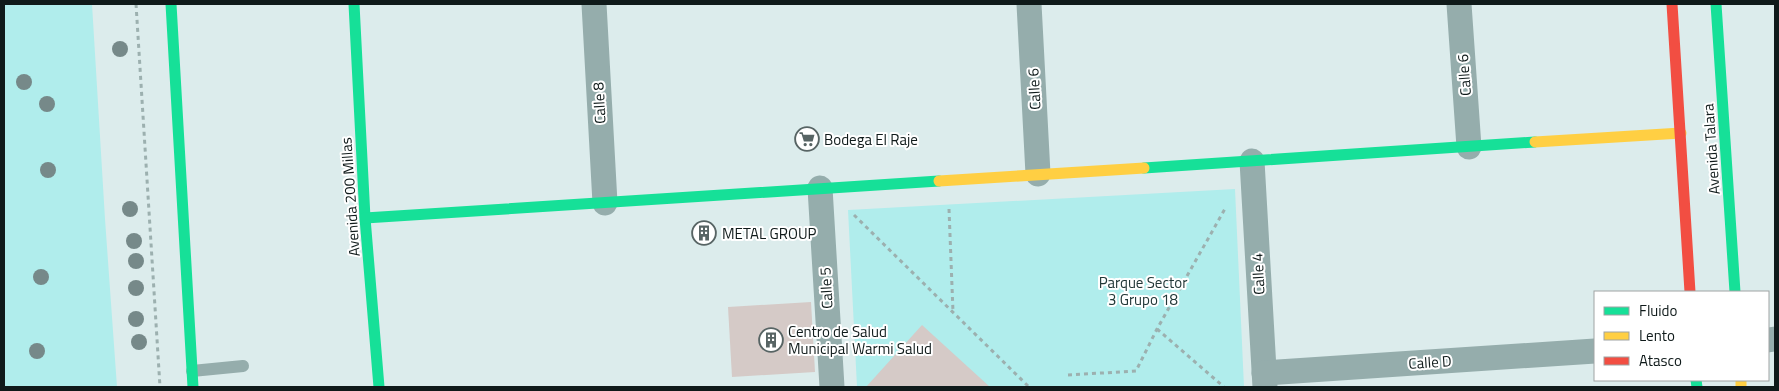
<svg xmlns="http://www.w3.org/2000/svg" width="1779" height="391" viewBox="0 0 1779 391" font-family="'Titillium Web',sans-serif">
	<rect width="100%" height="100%" fill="#dcecec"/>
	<g fill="#b0edec">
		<path d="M4 4H92L105 219 117 387H4Z"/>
		<path d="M1235 189 1244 387H857L848 210Z"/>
	</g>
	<g fill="#d5cac7">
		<path d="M811 302 815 372 732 377 728 307Z"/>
		<path d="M922 325 990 387H866Z"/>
	</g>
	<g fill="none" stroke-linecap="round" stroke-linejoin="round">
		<g stroke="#9cb0af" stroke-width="3" stroke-dasharray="4 4" stroke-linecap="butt">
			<path d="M136 4 160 387"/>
			<path d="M949 209 953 312"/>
			<path d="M854 215 1028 386"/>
			<path d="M1157 329 1224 387"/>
			<path d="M1068 375 1136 371 1157 329 1226 207"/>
		</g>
		<path stroke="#95adac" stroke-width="12" d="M192 371 243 366"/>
		<g stroke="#95adac" stroke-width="25">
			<path d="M594 4 605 203"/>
			<path d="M1029 4 1038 174"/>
			<path d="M1459 4 1469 147"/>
			<path d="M1252 161 1265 387"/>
			<path d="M820 188 832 387"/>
			<path d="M1768 340 1775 339"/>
			<path d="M1264 373 1595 351"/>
		</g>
		<g stroke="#16e098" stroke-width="11">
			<path d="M171 4 193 387"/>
			<path d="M354 4 365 218 379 387"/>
			<path d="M1716 4 1735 292"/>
			<path d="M1144 168 1535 142"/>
			<path d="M365 218 939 181"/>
			<path d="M1696 380 1697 387"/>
		</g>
		<g stroke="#ffcf43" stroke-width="11">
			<path d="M1535 142 1681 133"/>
			<path d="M939 181 1144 168"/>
			<path d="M1741 380V387"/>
		</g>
		<path stroke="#f24e42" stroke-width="11" d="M1672 4 1690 292"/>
	</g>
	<g fill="#768989">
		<circle cx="120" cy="49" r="8"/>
		<circle cx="24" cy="82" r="8"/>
		<circle cx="47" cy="104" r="8"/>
		<circle cx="48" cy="170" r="8"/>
		<circle cx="130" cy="209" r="8"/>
		<circle cx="134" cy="241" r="8"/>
		<circle cx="136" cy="261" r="8"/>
		<circle cx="41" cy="277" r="8"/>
		<circle cx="136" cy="288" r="8"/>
		<circle cx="136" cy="319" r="8"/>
		<circle cx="139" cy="342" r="8"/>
		<circle cx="37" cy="351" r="8"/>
	</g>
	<defs>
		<g id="supermarket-ring" transform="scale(1.25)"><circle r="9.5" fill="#fff" stroke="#576464" stroke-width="1.5"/><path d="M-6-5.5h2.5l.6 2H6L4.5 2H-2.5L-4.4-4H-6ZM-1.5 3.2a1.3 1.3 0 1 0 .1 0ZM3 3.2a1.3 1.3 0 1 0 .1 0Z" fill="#576464"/></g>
		<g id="building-ring" transform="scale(1.25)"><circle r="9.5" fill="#fff" stroke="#576464" stroke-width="1.5"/><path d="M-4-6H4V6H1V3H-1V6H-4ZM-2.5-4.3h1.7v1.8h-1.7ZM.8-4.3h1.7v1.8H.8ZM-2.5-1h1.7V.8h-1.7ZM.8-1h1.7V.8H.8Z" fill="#576464"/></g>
	</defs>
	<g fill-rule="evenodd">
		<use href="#supermarket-ring" x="807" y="139"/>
		<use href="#building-ring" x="704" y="233"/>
		<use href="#building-ring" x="771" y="340"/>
	</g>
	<g text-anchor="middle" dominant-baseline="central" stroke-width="4" stroke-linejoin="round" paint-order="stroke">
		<g font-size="15" fill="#0f1a1a" stroke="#fff">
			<text transform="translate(1464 75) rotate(-94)">Calle 6</text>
			<text transform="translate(1034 89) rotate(-93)">Calle 6</text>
			<text transform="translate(599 103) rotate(-93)">Calle 8</text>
			<text transform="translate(1711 149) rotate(-94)">Avenida Talara</text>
			<text transform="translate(350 197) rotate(-94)">Avenida 200 Millas</text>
			<text transform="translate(1258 274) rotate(-93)">Calle 4</text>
			<text transform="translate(826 288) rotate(-93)">Calle 5</text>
			<text transform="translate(1430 362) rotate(-4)">Calle D</text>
		</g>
		<g font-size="15" fill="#0f1a1a" stroke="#fff" text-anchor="start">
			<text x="824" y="139">Bodega El Raje</text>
			<text x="722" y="233">METAL GROUP</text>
			<text x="788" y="331">Centro de Salud<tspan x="788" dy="17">Municipal Warmi Salud</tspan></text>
		</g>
		<g font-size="15" fill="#223838" stroke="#fff">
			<text x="1143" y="282">Parque Sector<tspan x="1143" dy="17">3 Grupo 18</tspan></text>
		</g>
	</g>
	<rect width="1779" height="391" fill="none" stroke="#0f1a1a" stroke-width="10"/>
	<rect x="1594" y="291" width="175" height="90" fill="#ffffff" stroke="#9fa3a3"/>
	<rect x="1604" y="307" width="25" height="8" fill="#16e098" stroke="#9fa3a3"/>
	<text x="1639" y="316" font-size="15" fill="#0f1a1a">Fluido</text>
	<rect x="1604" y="332" width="25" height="8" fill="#ffcf43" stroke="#9fa3a3"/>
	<text x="1639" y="341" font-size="15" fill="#0f1a1a">Lento</text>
	<rect x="1604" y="357" width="25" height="8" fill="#f24e42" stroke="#9fa3a3"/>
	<text x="1639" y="366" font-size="15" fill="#0f1a1a">Atasco</text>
</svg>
